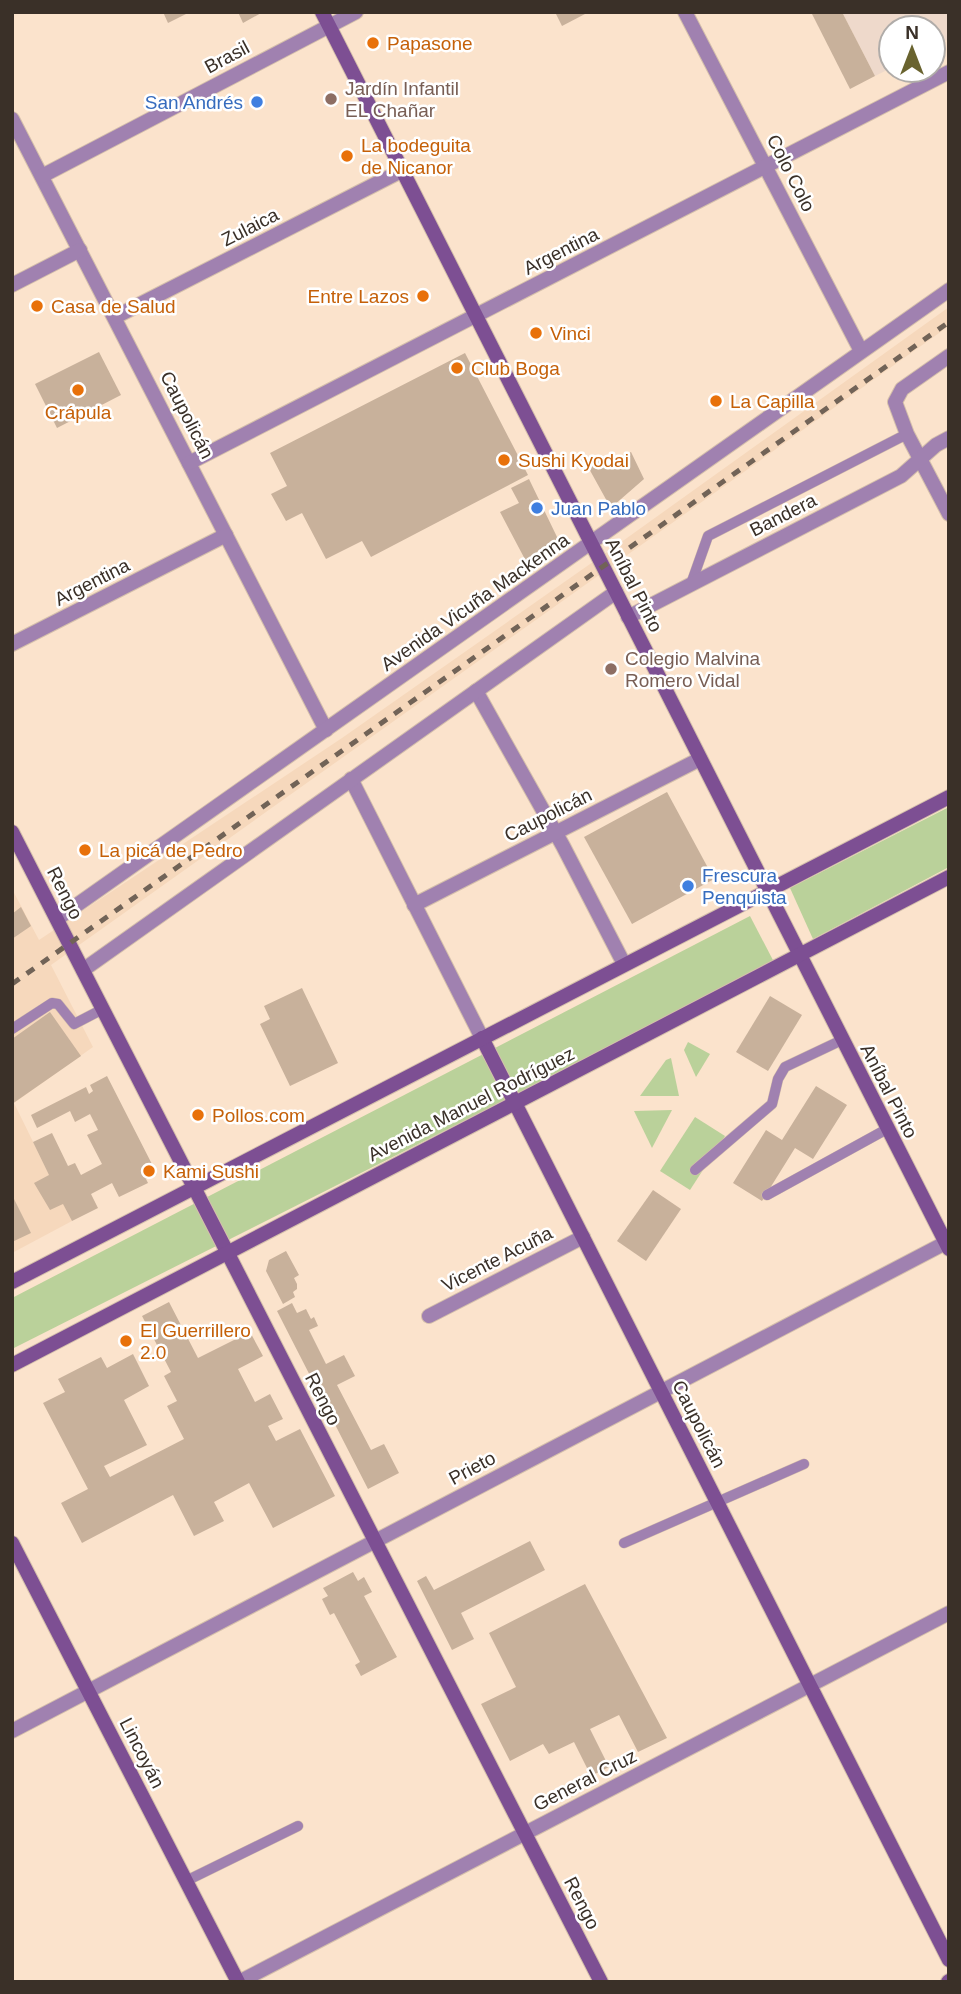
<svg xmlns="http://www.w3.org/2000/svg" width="961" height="1994" viewBox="0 0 961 1994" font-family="Arial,sans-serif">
	<rect width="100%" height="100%" fill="#fbe3cc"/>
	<path fill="#f6d8bc" d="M949 307V326L51 965 93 1047 14 1103 72 1221 12 1253V889L39 940 342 738 620 543Z"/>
	<path fill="#eed9cb" d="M842 12H949V39L933 47V28H891V68L875 76Z"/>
	<g fill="#bad19a">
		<path d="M949 807V867L813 939 790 888Z"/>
		<path d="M750 916 775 964 12 1349V1298Z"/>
		<path d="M688 1042 710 1054 696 1077 684 1050Z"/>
		<path d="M671 1058 679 1096H640L666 1060Z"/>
		<path d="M672 1110 652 1148 634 1111Z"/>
		<path d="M695 1117 725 1136 690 1190 660 1171Z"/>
	</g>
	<g fill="#c8b19b">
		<path d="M163 12H190L168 23Z"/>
		<path d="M238 12H263L243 23Z"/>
		<path d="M555 12H585V14L562 26Z"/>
		<path d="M811 12H842L875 76 850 89Z"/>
		<path d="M99 352 121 395 57 428 35 384Z"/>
		<path d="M465 353 528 475 371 557 362 541 326 559 302 513 286 521 271 494 287 486 270 453Z"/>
		<path d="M631 452 644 479 613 506 608 503 587 465 605 457 609 463Z"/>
		<path d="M529 479 558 539 528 565 500 512 519 503 511 488Z"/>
		<path d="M667 792 714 879 632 924 584 837Z"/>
		<path d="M21 907 31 926 12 939V914Z"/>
		<path d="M302 988 338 1063 290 1086 260 1024 270 1019 264 1006Z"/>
		<path d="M770 996 802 1015 768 1071 736 1052Z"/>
		<path d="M50 1012 81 1056 12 1104V1039Z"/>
		<path d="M107 1076 157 1174 146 1179 148 1183 119 1197 112 1183 91 1194 98 1208 72 1221 63 1204 50 1210 34 1183 49 1175 33 1142 52 1133 68 1166 75 1163 81 1175 102 1164 87 1135 98 1130 90 1114 75 1122 70 1111 37 1128 31 1115 86 1087 89 1094 93 1091 90 1085Z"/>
		<path d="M816 1086 847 1105 813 1159 795 1148 762 1201 733 1183 766 1130 782 1140Z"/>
		<path d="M653 1190 681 1209 646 1261 617 1241Z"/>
		<path d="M12 1195 31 1233 12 1242Z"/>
		<path d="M286 1251 299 1275 294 1278 297 1284V1289L293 1292 295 1297 283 1304 266 1271 269 1260Z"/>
		<path d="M169 1302 198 1358 250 1332 263 1356 238 1369 255 1402 270 1394 283 1419 268 1426 276 1441 300 1429 335 1496 273 1528 249 1483 214 1502 224 1521 194 1536 173 1495 82 1543 61 1503 88 1489 43 1403 65 1392 58 1379 101 1357 107 1368 133 1354 149 1386 124 1400 147 1445 104 1466 110 1477 184 1439 167 1406 177 1401 164 1376 171 1372 142 1316Z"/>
		<path d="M292 1303 297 1313 306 1309 311 1319 314 1317 318 1326 309 1330 326 1364 344 1355 355 1376 337 1385 371 1450 384 1444 399 1473 368 1489 277 1311Z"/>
		<path d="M530 1541 545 1570 461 1613 474 1639 452 1650 417 1581 426 1576 434 1590Z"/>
		<path d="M353 1572 358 1581 364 1577 372 1592 364 1596 397 1657 361 1676 355 1665 360 1662 334 1613 330 1615 322 1599 328 1596 323 1588Z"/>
		<path d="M585 1584 667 1738 638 1752 619 1715 590 1729 609 1767 591 1776 574 1742 549 1754 543 1744 510 1761 481 1704 516 1687 489 1633Z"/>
	</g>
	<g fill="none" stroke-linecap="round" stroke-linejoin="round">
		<g stroke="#d4bfab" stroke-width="11">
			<g id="lane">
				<path d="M691 584 708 536 907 434"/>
				<path d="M12 1029 52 1003 58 1004 74 1024 103 1009"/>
				<path d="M695 1170 772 1104 778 1079 785 1067 842 1040"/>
				<path d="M767 1195 887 1129"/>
				<path d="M624 1543 804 1464"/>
				<path d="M186 1881 298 1826"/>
			</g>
		</g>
		<g stroke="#d4bfab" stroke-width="16">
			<g id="street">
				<path d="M685 12 861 351"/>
				<path d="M12 119 326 730"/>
				<path d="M42 176 356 12"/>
				<path d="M12 285 80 250"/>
				<path d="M115 317 403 170"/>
				<path d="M949 356 902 389 895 402 907 434 949 514"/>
				<path d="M189 463 949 72"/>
				<path d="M628 617 901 476 936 445 949 438"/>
				<path d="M12 644 226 535"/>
				<path d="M476 691 563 846 624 964"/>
				<path d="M351 779 482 1038"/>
				<path d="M414 905 700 759"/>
				<path d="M57 919 949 290"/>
				<path d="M83 970 616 592"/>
				<path d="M429 1316 583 1237"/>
				<path d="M12 1731 949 1241"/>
				<path d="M239 1982 949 1613"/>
			</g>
		</g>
		<g stroke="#d4bfab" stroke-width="16">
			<g id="secondary">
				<path d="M322 12 949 1249"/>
				<path d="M12 832 601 1982"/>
				<path d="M482 1038 949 1960"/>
				<path d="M12 1282 949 797"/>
				<path d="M12 1365 949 877"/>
				<path d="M12 1543 238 1982"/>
				<path d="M948 1982 949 1981"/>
			</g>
		</g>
		<use href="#lane" stroke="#a081b0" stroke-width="10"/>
		<use href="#street" stroke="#a081b0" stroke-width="14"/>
		<use href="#secondary" stroke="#7d4f93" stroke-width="14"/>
		<path stroke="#716357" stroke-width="5" stroke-dasharray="9 9" stroke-linecap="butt" d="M12 984 949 322"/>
	</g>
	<g fill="#e8710a" stroke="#fff" stroke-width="2.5">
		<circle cx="373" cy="43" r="7"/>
		<circle cx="347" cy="156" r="7"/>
		<circle cx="423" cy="296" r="7"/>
		<circle cx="37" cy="306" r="7"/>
		<circle cx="536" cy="333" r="7"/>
		<circle cx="457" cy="368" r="7"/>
		<circle cx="78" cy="390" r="7"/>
		<circle cx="716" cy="401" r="7"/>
		<circle cx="504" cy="460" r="7"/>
		<circle cx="85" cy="850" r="7"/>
		<circle cx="198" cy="1115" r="7"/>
		<circle cx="149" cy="1171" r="7"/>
		<circle cx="126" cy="1341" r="7"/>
	</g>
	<g fill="#8d6e63" stroke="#fff" stroke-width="2.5">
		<circle cx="331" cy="99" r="7"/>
		<circle cx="611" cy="669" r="7"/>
	</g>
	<g fill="#3f7fe0" stroke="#fff" stroke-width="2.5">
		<circle cx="257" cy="102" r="7"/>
		<circle cx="537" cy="508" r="7"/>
		<circle cx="688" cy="886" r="7"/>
	</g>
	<g text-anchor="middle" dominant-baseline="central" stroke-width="5" stroke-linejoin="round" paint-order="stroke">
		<g font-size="19" fill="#c56008" stroke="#fff" text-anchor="start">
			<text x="387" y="43">Papasone</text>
			<text x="361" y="145">La bodeguita<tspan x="361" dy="22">de Nicanor</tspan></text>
			<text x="409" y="296" text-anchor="end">Entre Lazos</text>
			<text x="51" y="306">Casa de Salud</text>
			<text x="550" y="333">Vinci</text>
			<text x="471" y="368">Club Boga</text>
			<text x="730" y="401">La Capilla</text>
			<text x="78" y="412" text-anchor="middle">Crápula</text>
			<text x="518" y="460">Sushi Kyodai</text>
			<text x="99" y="850">La picá de Pedro</text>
			<text x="212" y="1115">Pollos.com</text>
			<text x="163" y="1171">Kami Sushi</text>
			<text x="140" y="1330">El Guerrillero<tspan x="140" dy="22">2.0</tspan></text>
		</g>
		<g font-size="19" fill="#3a3028" stroke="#fff">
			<text transform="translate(227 57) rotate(-28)">Brasil</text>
			<text transform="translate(791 173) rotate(63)">Colo Colo</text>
			<text transform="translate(250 227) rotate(-27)">Zulaica</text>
			<text transform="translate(561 251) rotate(-27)">Argentina</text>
			<text transform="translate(187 415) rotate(63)">Caupolicán</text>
			<text transform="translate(783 515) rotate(-27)">Bandera</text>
			<text transform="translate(92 582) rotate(-27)">Argentina</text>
			<text transform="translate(634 585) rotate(63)">Aníbal Pinto</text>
			<text transform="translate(475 602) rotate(-35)">Avenida Vicuña Mackenna</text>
			<text transform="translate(548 815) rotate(-27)">Caupolicán</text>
			<text transform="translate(65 893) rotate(63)">Rengo</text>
			<text transform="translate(889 1091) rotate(63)">Aníbal Pinto</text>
			<text transform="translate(471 1104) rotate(-27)">Avenida Manuel Rodríguez</text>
			<text transform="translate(497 1259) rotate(-27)">Vicente Acuña</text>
			<text transform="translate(323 1399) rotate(63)">Rengo</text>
			<text transform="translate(699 1424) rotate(63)">Caupolicán</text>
			<text transform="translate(472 1468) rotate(-28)">Prieto</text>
			<text transform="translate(142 1753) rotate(63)">Lincoyán</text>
			<text transform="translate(585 1780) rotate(-27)">General Cruz</text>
			<text transform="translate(582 1903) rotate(63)">Rengo</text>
		</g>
		<g font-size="19" fill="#785e54" stroke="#fff" text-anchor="start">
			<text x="345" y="88">Jardín Infantil<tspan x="345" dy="22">EL Chañar</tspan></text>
			<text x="625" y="658">Colegio Malvina<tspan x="625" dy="22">Romero Vidal</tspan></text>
		</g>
		<g font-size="19" fill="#366cbe" stroke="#fff" text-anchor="start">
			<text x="243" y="102" text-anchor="end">San Andrés</text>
			<text x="551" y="508">Juan Pablo</text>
			<text x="702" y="875">Frescura<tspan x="702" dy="22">Penquista</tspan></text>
		</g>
	</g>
	<rect width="961" height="1994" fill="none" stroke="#3a3028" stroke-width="28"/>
	<g transform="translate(912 49)"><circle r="33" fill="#ffffff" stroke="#b0aca9" stroke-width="2"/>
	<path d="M0-5L12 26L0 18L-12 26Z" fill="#69632f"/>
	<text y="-10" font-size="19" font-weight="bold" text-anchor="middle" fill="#3a3028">N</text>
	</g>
</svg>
